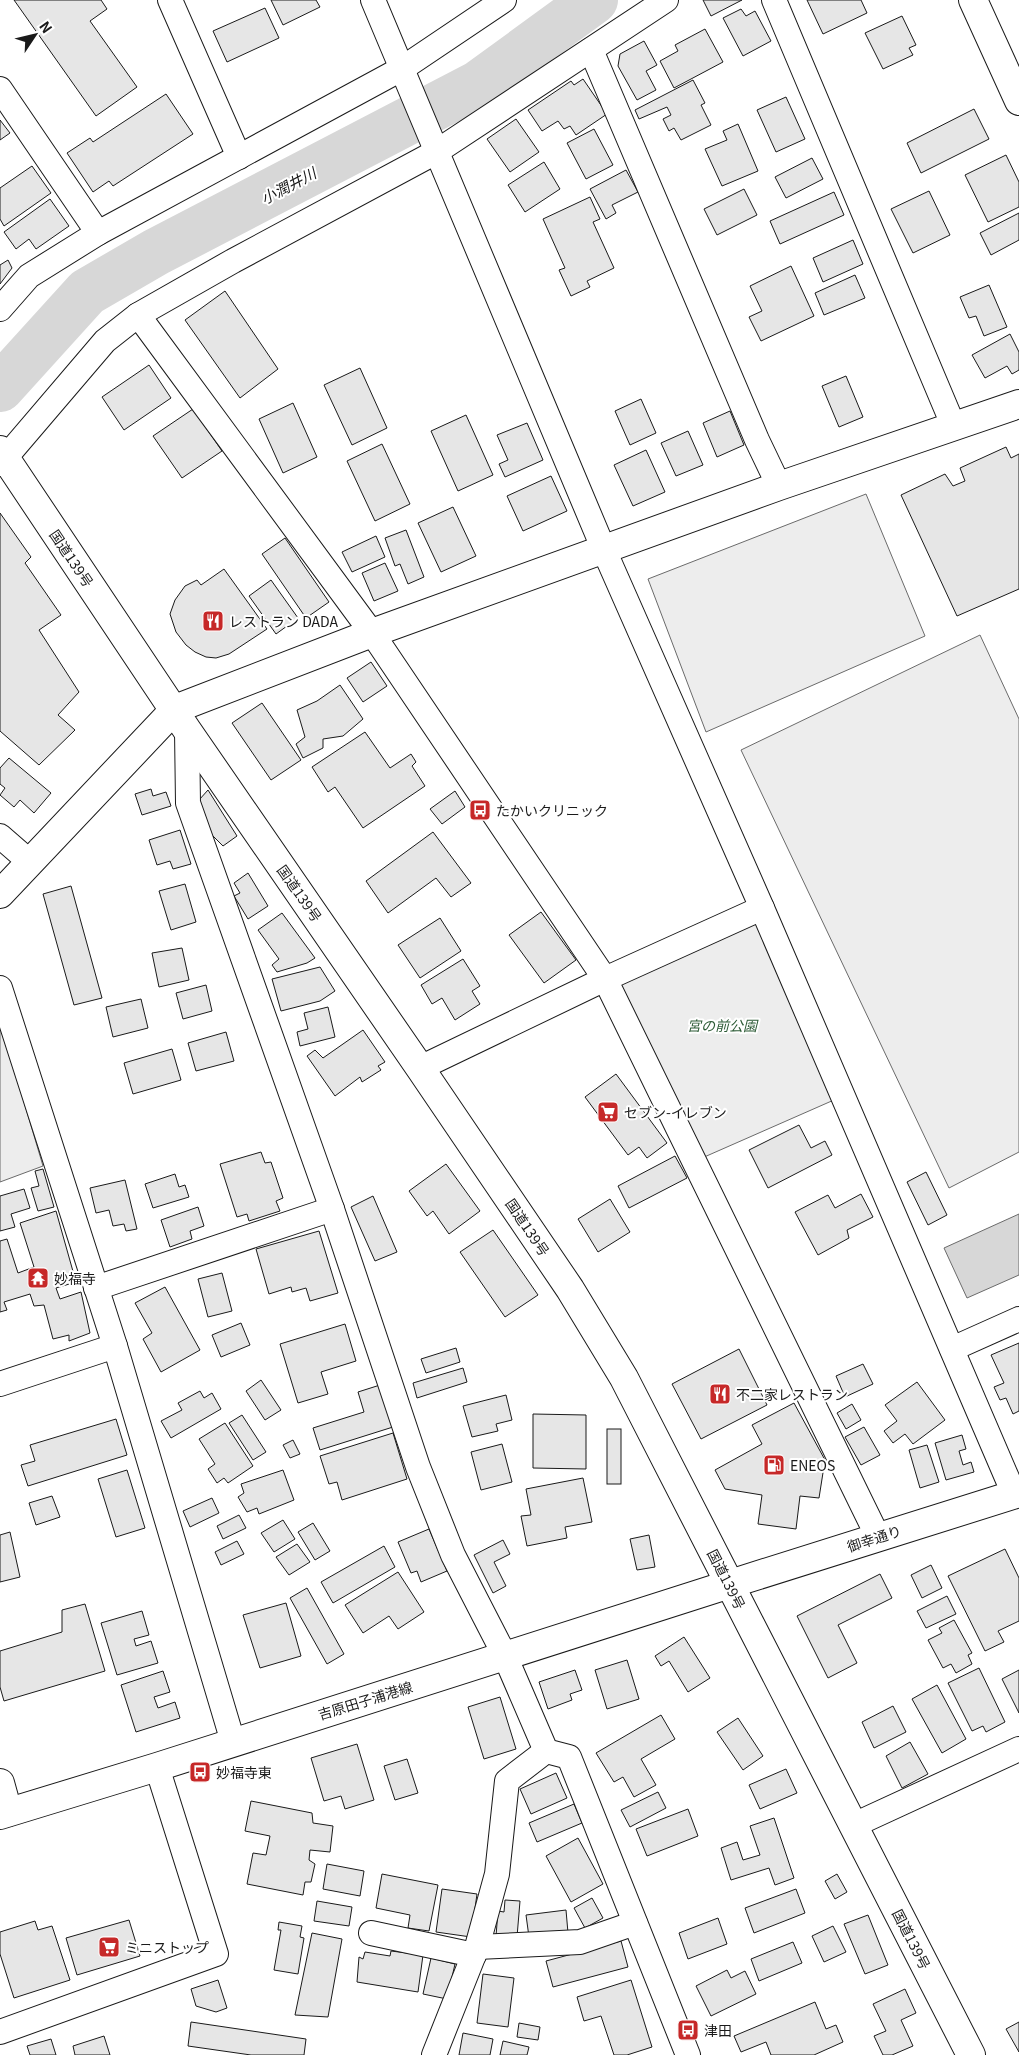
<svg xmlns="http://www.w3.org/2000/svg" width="1019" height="2055" viewBox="0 0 1019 2055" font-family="Georgia,'Noto Sans JP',serif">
	<rect width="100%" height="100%" fill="#fff"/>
	<g fill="#ededed" stroke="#6a6a6a">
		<path d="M866 494 925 636 706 732 648 579Z"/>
		<path d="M980 635 1019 719V1152L949 1188 741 750Z"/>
		<path d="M758 919 843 1096 702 1158 613 982Z"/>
		<path d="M0 1021 43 1166 0 1182Z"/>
	</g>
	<path fill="#d7d7d7" stroke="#6a6a6a" d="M1019 1214V1275L967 1298 944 1248Z"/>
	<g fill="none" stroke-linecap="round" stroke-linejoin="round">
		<path stroke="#d7d7d7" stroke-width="48" d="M0 388 87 292 156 252 479 84 594 0"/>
	</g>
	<g fill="#e6e6e6" stroke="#1a1a1a">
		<path d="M14 0H101L107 9 90 21 137 87 96 116Z"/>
		<path d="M271 0H316L320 7 283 25Z"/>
		<path d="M703 0H742L711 16Z"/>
		<path d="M807 0H861L867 13 823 34Z"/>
		<path d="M265 8 279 38 227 62 213 31Z"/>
		<path d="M741 9 746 16 755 11 771 41 743 56 723 18Z"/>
		<path d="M902 16 916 45 909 48 913 55 883 69 865 33Z"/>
		<path d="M705 29 723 62 674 88 660 61 678 51 675 45Z"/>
		<path d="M644 41 657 65 646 71 656 90 637 100 618 66 620 54Z"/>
		<path d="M583 79 607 114 576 135 570 126 564 129 558 121 542 131 528 110 571 81 574 85Z"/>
		<path d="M693 80 705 103 701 105 711 125 681 140 674 128 669 131 663 119 671 115 667 107 639 119 635 110Z"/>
		<path d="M166 94 193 134 113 186 109 181 93 192 67 153 90 138 93 142Z"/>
		<path d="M786 97 805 139 776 152 757 110Z"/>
		<path d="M974 109 989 139 921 173 907 143Z"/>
		<path d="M516 119 539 152 510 172 487 139Z"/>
		<path d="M0 120 10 133 0 140Z"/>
		<path d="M738 124 758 171 722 186 705 149 727 140 723 131Z"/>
		<path d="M594 129 613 165 586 179 567 143Z"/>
		<path d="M1006 155 1019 182V207L988 222 965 175Z"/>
		<path d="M812 158 823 179 786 198 775 177Z"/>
		<path d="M544 162 560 189 525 212 508 185Z"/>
		<path d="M32 166 51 193 4 226 0 219V188Z"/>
		<path d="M626 170 638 192 612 205 616 213 606 219 590 189Z"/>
		<path d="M744 189 757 215 717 235 704 209Z"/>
		<path d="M929 191 950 235 913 253 891 209Z"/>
		<path d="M834 192 844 215 780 244 770 221Z"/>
		<path d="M590 197 600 219 593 222 614 268 587 281 590 287 571 296 559 270 565 268 543 219Z"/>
		<path d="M50 199 69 226 36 249 29 239 16 249 4 232Z"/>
		<path d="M1019 213V240L991 255 980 233Z"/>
		<path d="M853 240 863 264 823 282 813 258Z"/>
		<path d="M8 260 12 268 0 284V265Z"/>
		<path d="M791 266 814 316 761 341 749 317 762 311 750 286Z"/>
		<path d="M855 275 865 298 824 315 815 293Z"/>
		<path d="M989 285 1007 327 984 336 976 316 969 318 960 297Z"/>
		<path d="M225 291 278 369 240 398 185 320Z"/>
		<path d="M1010 334 1019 352V370L1012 374 1007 366 985 378 972 355Z"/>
		<path d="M149 365 171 398 124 430 102 397Z"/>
		<path d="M360 368 387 428 352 445 324 385Z"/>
		<path d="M846 376 863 417 839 427 822 386Z"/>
		<path d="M641 399 656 433 630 445 615 411Z"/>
		<path d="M293 403 317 457 283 473 259 419Z"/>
		<path d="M193 409 222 451 182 478 153 436Z"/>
		<path d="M730 411 744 445 717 457 703 423Z"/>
		<path d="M466 415 493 475 458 491 431 431Z"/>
		<path d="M527 423 543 460 505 477 499 464 508 460 497 435Z"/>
		<path d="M688 431 703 465 676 476 661 443Z"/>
		<path d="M382 444 410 504 375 521 347 461Z"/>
		<path d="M1006 447 1011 458 1019 454V589L957 616 901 495 945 474 953 486 965 481 960 468Z"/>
		<path d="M646 450 665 492 633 506 614 465Z"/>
		<path d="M551 476 567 511 523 531 507 496Z"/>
		<path d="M453 507 476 556 441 572 418 523Z"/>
		<path d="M0 513 31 557 25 563 61 615 39 630 79 692 58 715 75 730 39 765 0 731Z"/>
		<path d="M406 530 424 577 408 584 400 564 395 566 385 538Z"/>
		<path d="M376 536 385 557 352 572 342 552Z"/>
		<path d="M285 538 329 602 306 618 262 554Z"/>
		<path d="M385 563 398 591 374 601 362 573Z"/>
		<path d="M224 569 267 629 229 654 216 658 206 657 195 652 186 645 176 632 170 614 175 600 185 586 197 580 201 585Z"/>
		<path d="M271 580 298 618 276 634 249 596Z"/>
		<path d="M371 662 387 686 363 702 347 678Z"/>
		<path d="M340 685 363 719 343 736 323 739V748L303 758 296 744 305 737 297 710 317 701Z"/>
		<path d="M262 703 301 760 271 780 232 723Z"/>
		<path d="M365 732 390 768 411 754 416 762 412 766 425 786 363 828 335 787 328 792 312 767Z"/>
		<path d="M9 758 51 793 34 813 20 800 14 807 0 795 5 788 0 784V768Z"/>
		<path d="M151 789 153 796 166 792 171 806 142 815 135 794Z"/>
		<path d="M208 790 237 836 223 846 208 831 199 800Z"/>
		<path d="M455 791 465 807 442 824 430 809Z"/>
		<path d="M180 830 191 864 173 869 170 861 157 865 149 840Z"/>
		<path d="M433 832 471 883 451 897 436 878 388 913 366 881Z"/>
		<path d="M248 873 268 906 248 919 234 896 240 893 234 883Z"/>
		<path d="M185 884 196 922 171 930 159 891Z"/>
		<path d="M71 886 102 998 74 1005 43 894Z"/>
		<path d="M541 912 576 960 544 983 509 935Z"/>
		<path d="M282 913 315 958 307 963 277 972 272 965 279 959 258 930Z"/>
		<path d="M440 918 461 951 420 978 398 945Z"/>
		<path d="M182 948 189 980 159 987 152 953Z"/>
		<path d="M463 959 480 986 472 991 480 1004 455 1020 442 998 432 1004 421 985Z"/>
		<path d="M320 967 335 991 320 1001 281 1011 272 979Z"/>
		<path d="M206 985 212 1011 183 1019 176 993Z"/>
		<path d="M141 999 148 1028 113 1037 106 1007Z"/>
		<path d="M328 1007 335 1037 300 1046 297 1032 308 1029 304 1013Z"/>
		<path d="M363 1030 385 1062 378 1066 381 1070 362 1082 360 1077 335 1096 307 1056 315 1050 323 1058Z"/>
		<path d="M226 1032 234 1061 196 1071 188 1043Z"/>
		<path d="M172 1049 181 1080 133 1094 124 1063Z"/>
		<path d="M616 1074 667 1143 647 1158 639 1147 628 1155 585 1097Z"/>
		<path d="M799 1125 811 1148 825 1141 832 1155 768 1188 749 1150Z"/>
		<path d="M261 1152 265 1163 271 1162 283 1198 276 1201 280 1211 249 1221 247 1214 237 1217 220 1164Z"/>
		<path d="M675 1156 687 1178 629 1208 618 1186Z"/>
		<path d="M446 1164 480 1211 449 1234 433 1211 427 1216 409 1191Z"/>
		<path d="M43 1169 54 1207 38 1211 31 1188 39 1186 35 1171Z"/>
		<path d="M926 1172 947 1215 928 1225 907 1182Z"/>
		<path d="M175 1174 179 1187 185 1185 189 1197 153 1208 145 1184Z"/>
		<path d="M125 1180 137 1229 126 1231 124 1224 113 1226 109 1210 96 1213 90 1188Z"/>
		<path d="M24 1189 30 1208 11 1214 15 1227 0 1231V1196Z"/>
		<path d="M861 1194 873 1217 847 1230 849 1238 818 1255 795 1212 828 1195 835 1208Z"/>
		<path d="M373 1196 397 1252 375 1261 351 1207Z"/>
		<path d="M610 1199 630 1232 598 1252 578 1219Z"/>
		<path d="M198 1207 204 1226 190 1231 192 1239 170 1247 161 1220Z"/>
		<path d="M56 1211 76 1282 56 1288 60 1299 81 1292 90 1333 69 1341V1335L53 1339 44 1305 34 1306 30 1294 4 1302 7 1310 0 1312V1241L7 1239 18 1273 34 1267 20 1223Z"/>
		<path d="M493 1230 538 1295 505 1317 460 1252Z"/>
		<path d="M319 1231 338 1293 310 1301 306 1288 292 1292 291 1287 269 1294 256 1249Z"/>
		<path d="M222 1273 232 1311 208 1317 198 1279Z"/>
		<path d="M165 1287 200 1350 161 1372 143 1339 152 1333 135 1303Z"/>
		<path d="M241 1323 250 1345 221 1357 212 1335Z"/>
		<path d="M345 1324 356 1361 321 1372 328 1394 298 1403 280 1344Z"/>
		<path d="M1019 1343V1411L1013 1414 1006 1398 1000 1400 994 1387 1004 1383 991 1355Z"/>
		<path d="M456 1348 460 1362 426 1373 421 1359Z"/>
		<path d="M739 1349 767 1405 701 1439 672 1384Z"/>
		<path d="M863 1364 873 1384 845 1397 836 1376Z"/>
		<path d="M463 1368 467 1382 417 1398 413 1383Z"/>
		<path d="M261 1380 281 1410 265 1420 246 1391Z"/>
		<path d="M917 1382 945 1420 913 1444 905 1434 893 1443 884 1431 897 1421 885 1405Z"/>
		<path d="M380 1385 393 1427 320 1450 313 1428 364 1412 358 1392Z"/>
		<path d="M200 1391 204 1398 212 1393 221 1409 171 1438 161 1421 182 1410 178 1403Z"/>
		<path d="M506 1395 512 1420 496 1424 498 1431 472 1437 463 1406Z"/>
		<path d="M794 1403 825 1460 819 1498 800 1496 796 1529 758 1524 762 1495 725 1489 715 1470 762 1444 752 1425Z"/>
		<path d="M852 1404 861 1420 846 1429 837 1413Z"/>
		<path d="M533 1414 586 1415V1469L533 1468Z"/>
		<path d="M242 1415 266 1452 253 1460 229 1423Z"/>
		<path d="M116 1419 127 1455 28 1486 21 1465 35 1461 30 1445Z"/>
		<path d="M225 1423 253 1466 228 1483 224 1478 217 1483 208 1469 215 1464 199 1439Z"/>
		<path d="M864 1427 880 1455 861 1465 845 1437Z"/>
		<rect x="607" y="1429" width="14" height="55"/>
		<path d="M393 1433 407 1479 342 1500 337 1482 329 1484 320 1456Z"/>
		<path d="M962 1435 966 1449 959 1451 963 1465 971 1462 974 1472 946 1480 935 1443Z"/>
		<path d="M293 1440 300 1454 290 1458 283 1445Z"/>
		<path d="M502 1444 512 1482 481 1490 471 1452Z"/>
		<path d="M927 1445 939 1482 920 1488 909 1450Z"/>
		<path d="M127 1470 145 1528 116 1537 98 1479Z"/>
		<path d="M283 1470 294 1500 259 1514 257 1508 247 1512 238 1497 244 1493 241 1484Z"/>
		<path d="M583 1478 592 1522 565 1527 567 1538 527 1546 521 1516 531 1515 526 1489Z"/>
		<path d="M52 1496 60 1517 36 1525 29 1503Z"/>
		<path d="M212 1498 219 1513 190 1527 183 1511Z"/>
		<path d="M239 1515 246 1528 223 1539 217 1526Z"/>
		<path d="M283 1520 295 1539 274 1552 261 1533Z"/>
		<path d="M313 1523 330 1551 315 1560 298 1532Z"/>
		<path d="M429 1529 447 1571 421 1582 417 1571 411 1573 398 1542Z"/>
		<path d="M10 1532 20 1577 0 1582V1535Z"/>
		<path d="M649 1535 655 1567 637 1570 630 1539Z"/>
		<path d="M503 1540 510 1554 494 1562 506 1586 493 1593 474 1555Z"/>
		<path d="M237 1541 244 1554 221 1565 215 1552Z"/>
		<path d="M297 1544 310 1562 289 1575 276 1557Z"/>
		<path d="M384 1546 395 1567 333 1603 321 1582Z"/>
		<path d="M1005 1549 1019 1578V1621L998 1631 1004 1642 985 1651 948 1576Z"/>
		<path d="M931 1565 942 1588 922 1598 911 1575Z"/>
		<path d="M398 1572 424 1612 398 1629 389 1616 363 1633 345 1605Z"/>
		<path d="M880 1574 892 1598 838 1625 857 1663 828 1678 797 1616Z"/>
		<path d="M307 1588 344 1654 327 1664 290 1598Z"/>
		<path d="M947 1596 956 1614 926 1628 917 1611Z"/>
		<path d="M286 1603 301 1656 260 1668 243 1615Z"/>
		<path d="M85 1604 105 1671 4 1701 0 1687V1651L62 1632V1610Z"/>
		<path d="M142 1611 149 1635 134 1639 136 1646 151 1641 158 1663 117 1675 101 1623Z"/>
		<path d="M954 1620 972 1653 968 1655 972 1664 956 1673 951 1664 943 1668 928 1640 942 1633 939 1628Z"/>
		<path d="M684 1637 710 1678 688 1692 669 1661 661 1666 655 1656Z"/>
		<path d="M627 1660 639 1699 607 1709 595 1670Z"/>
		<path d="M979 1668 1005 1722 986 1732 983 1726 972 1731 948 1683Z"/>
		<path d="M575 1670 582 1690 570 1694 572 1700 548 1709 539 1682Z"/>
		<path d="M1019 1670V1713L1002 1679Z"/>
		<path d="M163 1671 170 1692 154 1697 158 1708 175 1702 180 1718 136 1732 121 1685Z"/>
		<path d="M937 1685 966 1739 942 1753 912 1699Z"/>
		<path d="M500 1697 516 1749 484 1759 468 1707Z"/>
		<path d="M893 1706 906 1732 874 1748 862 1722Z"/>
		<path d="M661 1715 675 1739 641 1759 656 1785 634 1797 623 1777 614 1782 596 1753Z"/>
		<path d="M738 1718 763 1756 743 1770 717 1732Z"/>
		<path d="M910 1742 928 1774 902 1788 886 1756Z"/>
		<path d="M357 1744 374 1800 345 1809 341 1796 324 1801 311 1758Z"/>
		<path d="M407 1759 418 1793 395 1800 384 1766Z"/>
		<path d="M786 1769 797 1793 760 1809 749 1785Z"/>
		<path d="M556 1773 567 1798 531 1814 520 1789Z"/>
		<path d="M658 1792 666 1808 630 1827 621 1810Z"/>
		<path d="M251 1801 312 1813 313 1823 333 1826 330 1852 310 1850 309 1860 315 1864 311 1882H305L303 1895 247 1884 253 1853 266 1855 270 1836 245 1831Z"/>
		<path d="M574 1804 582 1823 537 1842 529 1823Z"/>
		<path d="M688 1809 698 1836 647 1856 636 1829Z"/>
		<path d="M774 1818 794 1878 775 1885 769 1868 731 1880 721 1848 737 1842 743 1860 760 1855 750 1826Z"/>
		<path d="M578 1838 603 1884 571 1902 546 1856Z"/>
		<path d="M327 1864 364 1871 360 1896 323 1889Z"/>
		<path d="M382 1874 438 1885 429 1931 408 1928 410 1915 376 1908Z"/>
		<path d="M837 1874 847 1892 835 1899 825 1881Z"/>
		<path d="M442 1889 477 1894 471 1937 436 1932Z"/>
		<path d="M796 1889 805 1913 754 1933 745 1908Z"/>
		<path d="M592 1898 603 1918 585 1928 574 1908Z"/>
		<path d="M505 1900 520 1901 517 1937 496 1936 498 1911 504 1912Z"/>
		<path d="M317 1901 352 1907 349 1926 314 1921Z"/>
		<path d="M566 1910 568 1933 529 1937 526 1915Z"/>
		<path d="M868 1915 888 1965 865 1974 844 1924Z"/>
		<path d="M718 1918 727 1944 688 1959 679 1933Z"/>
		<path d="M129 1920 140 1956 77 1975 66 1938Z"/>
		<path d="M35 1921 38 1930 52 1926 70 1980 14 1998 0 1954V1932Z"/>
		<path d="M279 1922 302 1926 300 1937 304 1938 298 1974 274 1970 281 1930H278Z"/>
		<path d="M833 1926 846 1952 824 1962 812 1936Z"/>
		<path d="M312 1933 342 1939 328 2017 295 2015Z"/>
		<path d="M621 1941 628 1967 553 1987 546 1961Z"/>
		<path d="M793 1942 802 1963 759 1981 751 1959Z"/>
		<path d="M391 1951 423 1955 418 1992 357 1982 359 1957 363 1959 365 1952 390 1956Z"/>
		<path d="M431 1958 455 1964 447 1999 423 1994Z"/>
		<path d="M727 1970 731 1978 745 1971 756 1994 711 2016 696 1986Z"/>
		<path d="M483 1974 514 1978 508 2027 477 2023Z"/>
		<path d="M218 1980 227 2008 216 2012 196 2006 191 1989Z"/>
		<path d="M631 1980 652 2047 627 2055H614L601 2016 584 2021 577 1997Z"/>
		<path d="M905 1989 916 2013 901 2020 913 2046 892 2055H883L874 2036 886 2031 873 2004Z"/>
		<path d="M815 2002 826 2029 836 2025 843 2042 814 2055H771L766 2042 741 2052 734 2036Z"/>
		<path d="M191 2022 306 2039 304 2055H251L188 2046Z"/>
		<path d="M1019 2022V2052L1006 2029Z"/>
		<path d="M519 2023 540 2027 538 2040 517 2037Z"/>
		<path d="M463 2033 493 2039 490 2055H459Z"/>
		<path d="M104 2036 110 2055H75L73 2046Z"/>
		<path d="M51 2039 56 2055H30L27 2046Z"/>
		<path d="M503 2041 529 2047 527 2055H500Z"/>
	</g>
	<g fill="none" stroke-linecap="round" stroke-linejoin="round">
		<g stroke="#1a1a1a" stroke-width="26">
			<g id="minor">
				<path d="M170 0 239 157"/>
				<path d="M373 0 604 550 762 908 1014 1494"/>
				<path d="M774 0 954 427"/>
				<path d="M591 50 757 440 779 486"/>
				<path d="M0 89 98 233"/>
				<path d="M0 309 29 276 98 233 403 68 504 0"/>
				<path d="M138 315 372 633 605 979 878 1537"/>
				<path d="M0 464 105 341 138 315 233 261 436 152 666 0"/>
				<path d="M187 730 188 803 332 1209 418 1467 453 1555 505 1656 546 1751 569 1757 688 2055"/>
				<path d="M0 836 31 863"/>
				<path d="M0 988 115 1346 233 1742"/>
				<path d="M420 1068 605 979 762 908"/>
				<path d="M96 1288 332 1209"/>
				<path d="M952 1349 1019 1319"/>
				<path d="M0 1384 115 1346"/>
				<path d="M854 1825 1019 1749"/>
				<path d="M371 1933 474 1955"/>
				<path d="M477 1947 580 1942 635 1923"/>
				<path d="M0 2032 216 1954 157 1767"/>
				<path d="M434 2055 477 1947 497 1874 507 1781 546 1751"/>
			</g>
		</g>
		<g stroke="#1a1a1a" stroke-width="30">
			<g id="tertiary">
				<path d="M973 0 1019 101"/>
				<path d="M0 894 175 709 372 633 779 486 1019 404"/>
				<path d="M730 1584 1019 1493"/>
				<path d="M0 1783 8 1812"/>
			</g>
		</g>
		<g stroke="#1a1a1a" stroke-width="30">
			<path id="secondary" d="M0 1815 157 1767 730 1584"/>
		</g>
		<g stroke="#1a1a1a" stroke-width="30">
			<path id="trunk" d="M0 450 187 730 420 1068 570 1289 624 1378 971 2055"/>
		</g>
		<use href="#minor" stroke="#fff" stroke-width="24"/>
		<use href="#tertiary" stroke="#fff" stroke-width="28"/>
		<use href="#secondary" stroke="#fff" stroke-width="28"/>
		<use href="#trunk" stroke="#fff" stroke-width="28"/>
	</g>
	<defs>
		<g id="restaurant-square" transform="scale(1.125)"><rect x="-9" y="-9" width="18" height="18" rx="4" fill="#c62828" stroke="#fff"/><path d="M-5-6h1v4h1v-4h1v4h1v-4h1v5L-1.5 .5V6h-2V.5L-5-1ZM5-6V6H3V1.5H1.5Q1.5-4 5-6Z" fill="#fff"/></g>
		<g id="bus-square" transform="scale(1.125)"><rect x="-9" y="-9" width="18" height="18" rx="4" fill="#c62828" stroke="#fff"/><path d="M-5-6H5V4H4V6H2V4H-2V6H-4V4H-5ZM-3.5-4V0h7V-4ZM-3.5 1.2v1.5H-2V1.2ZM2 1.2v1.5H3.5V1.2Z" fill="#fff"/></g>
		<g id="supermarket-square" transform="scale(1.125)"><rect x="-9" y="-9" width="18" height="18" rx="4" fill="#c62828" stroke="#fff"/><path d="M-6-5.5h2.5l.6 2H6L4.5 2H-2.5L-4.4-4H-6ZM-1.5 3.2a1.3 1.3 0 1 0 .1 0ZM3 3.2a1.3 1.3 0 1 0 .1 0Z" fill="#fff"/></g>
		<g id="temple-square" transform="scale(1.125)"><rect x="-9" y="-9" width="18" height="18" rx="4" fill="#c62828" stroke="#fff"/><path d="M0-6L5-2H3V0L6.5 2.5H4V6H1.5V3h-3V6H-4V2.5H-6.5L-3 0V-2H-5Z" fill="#fff"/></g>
		<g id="fuel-square" transform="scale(1.125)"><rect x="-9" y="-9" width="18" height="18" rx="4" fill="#c62828" stroke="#fff"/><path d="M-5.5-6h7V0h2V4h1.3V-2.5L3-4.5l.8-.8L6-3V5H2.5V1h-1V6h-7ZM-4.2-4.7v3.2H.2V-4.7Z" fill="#fff"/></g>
	</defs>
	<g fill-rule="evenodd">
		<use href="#restaurant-square" x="213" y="621"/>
		<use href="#bus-square" x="480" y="810"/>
		<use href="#supermarket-square" x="608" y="1112"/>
		<use href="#temple-square" x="38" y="1278"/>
		<use href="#restaurant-square" x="720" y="1394"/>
		<use href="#fuel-square" x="774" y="1465"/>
		<use href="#bus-square" x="200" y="1772"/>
		<use href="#supermarket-square" x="109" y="1947"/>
		<use href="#bus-square" x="688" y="2030"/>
	</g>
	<g text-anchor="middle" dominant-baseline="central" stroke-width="4" stroke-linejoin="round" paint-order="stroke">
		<g font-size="14" fill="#1a1a1a" stroke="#fff">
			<text transform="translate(72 558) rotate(56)">国道139号</text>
			<text transform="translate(300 893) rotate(55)">国道139号</text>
			<text transform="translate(528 1227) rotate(56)">国道139号</text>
			<text transform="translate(874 1538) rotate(-18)">御幸通り</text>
			<text transform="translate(727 1579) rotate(63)">国道139号</text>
			<text transform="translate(365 1700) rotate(-17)">吉原田子浦港線</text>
			<text transform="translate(912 1939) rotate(63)">国道139号</text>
		</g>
		<g font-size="14" fill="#1a1a1a" stroke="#fff" text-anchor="start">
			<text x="229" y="621">レストラン DADA</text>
			<text x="496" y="810">たかいクリニック</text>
			<text x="624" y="1112">セブン-イレブン</text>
			<text x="54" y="1278">妙福寺</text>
			<text x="736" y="1394">不二家レストラン</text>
			<text x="790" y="1465">ENEOS</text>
			<text x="216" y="1772">妙福寺東</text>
			<text x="125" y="1947">ミニストップ</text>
			<text x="704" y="2030">津田</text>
		</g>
		<g font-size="14" font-style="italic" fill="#2b5a34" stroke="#fff">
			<text x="722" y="1025">宮の前公園</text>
		</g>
		<g font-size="15" font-style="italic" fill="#1a1a1a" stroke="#fff">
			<text transform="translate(288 185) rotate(-28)">小潤井川</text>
		</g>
	</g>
	<g transform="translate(35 35) rotate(55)" stroke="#ffffff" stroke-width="4" paint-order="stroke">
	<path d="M0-4L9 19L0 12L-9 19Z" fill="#1a1a1a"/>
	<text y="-8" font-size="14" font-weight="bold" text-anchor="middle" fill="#1a1a1a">N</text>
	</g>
</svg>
